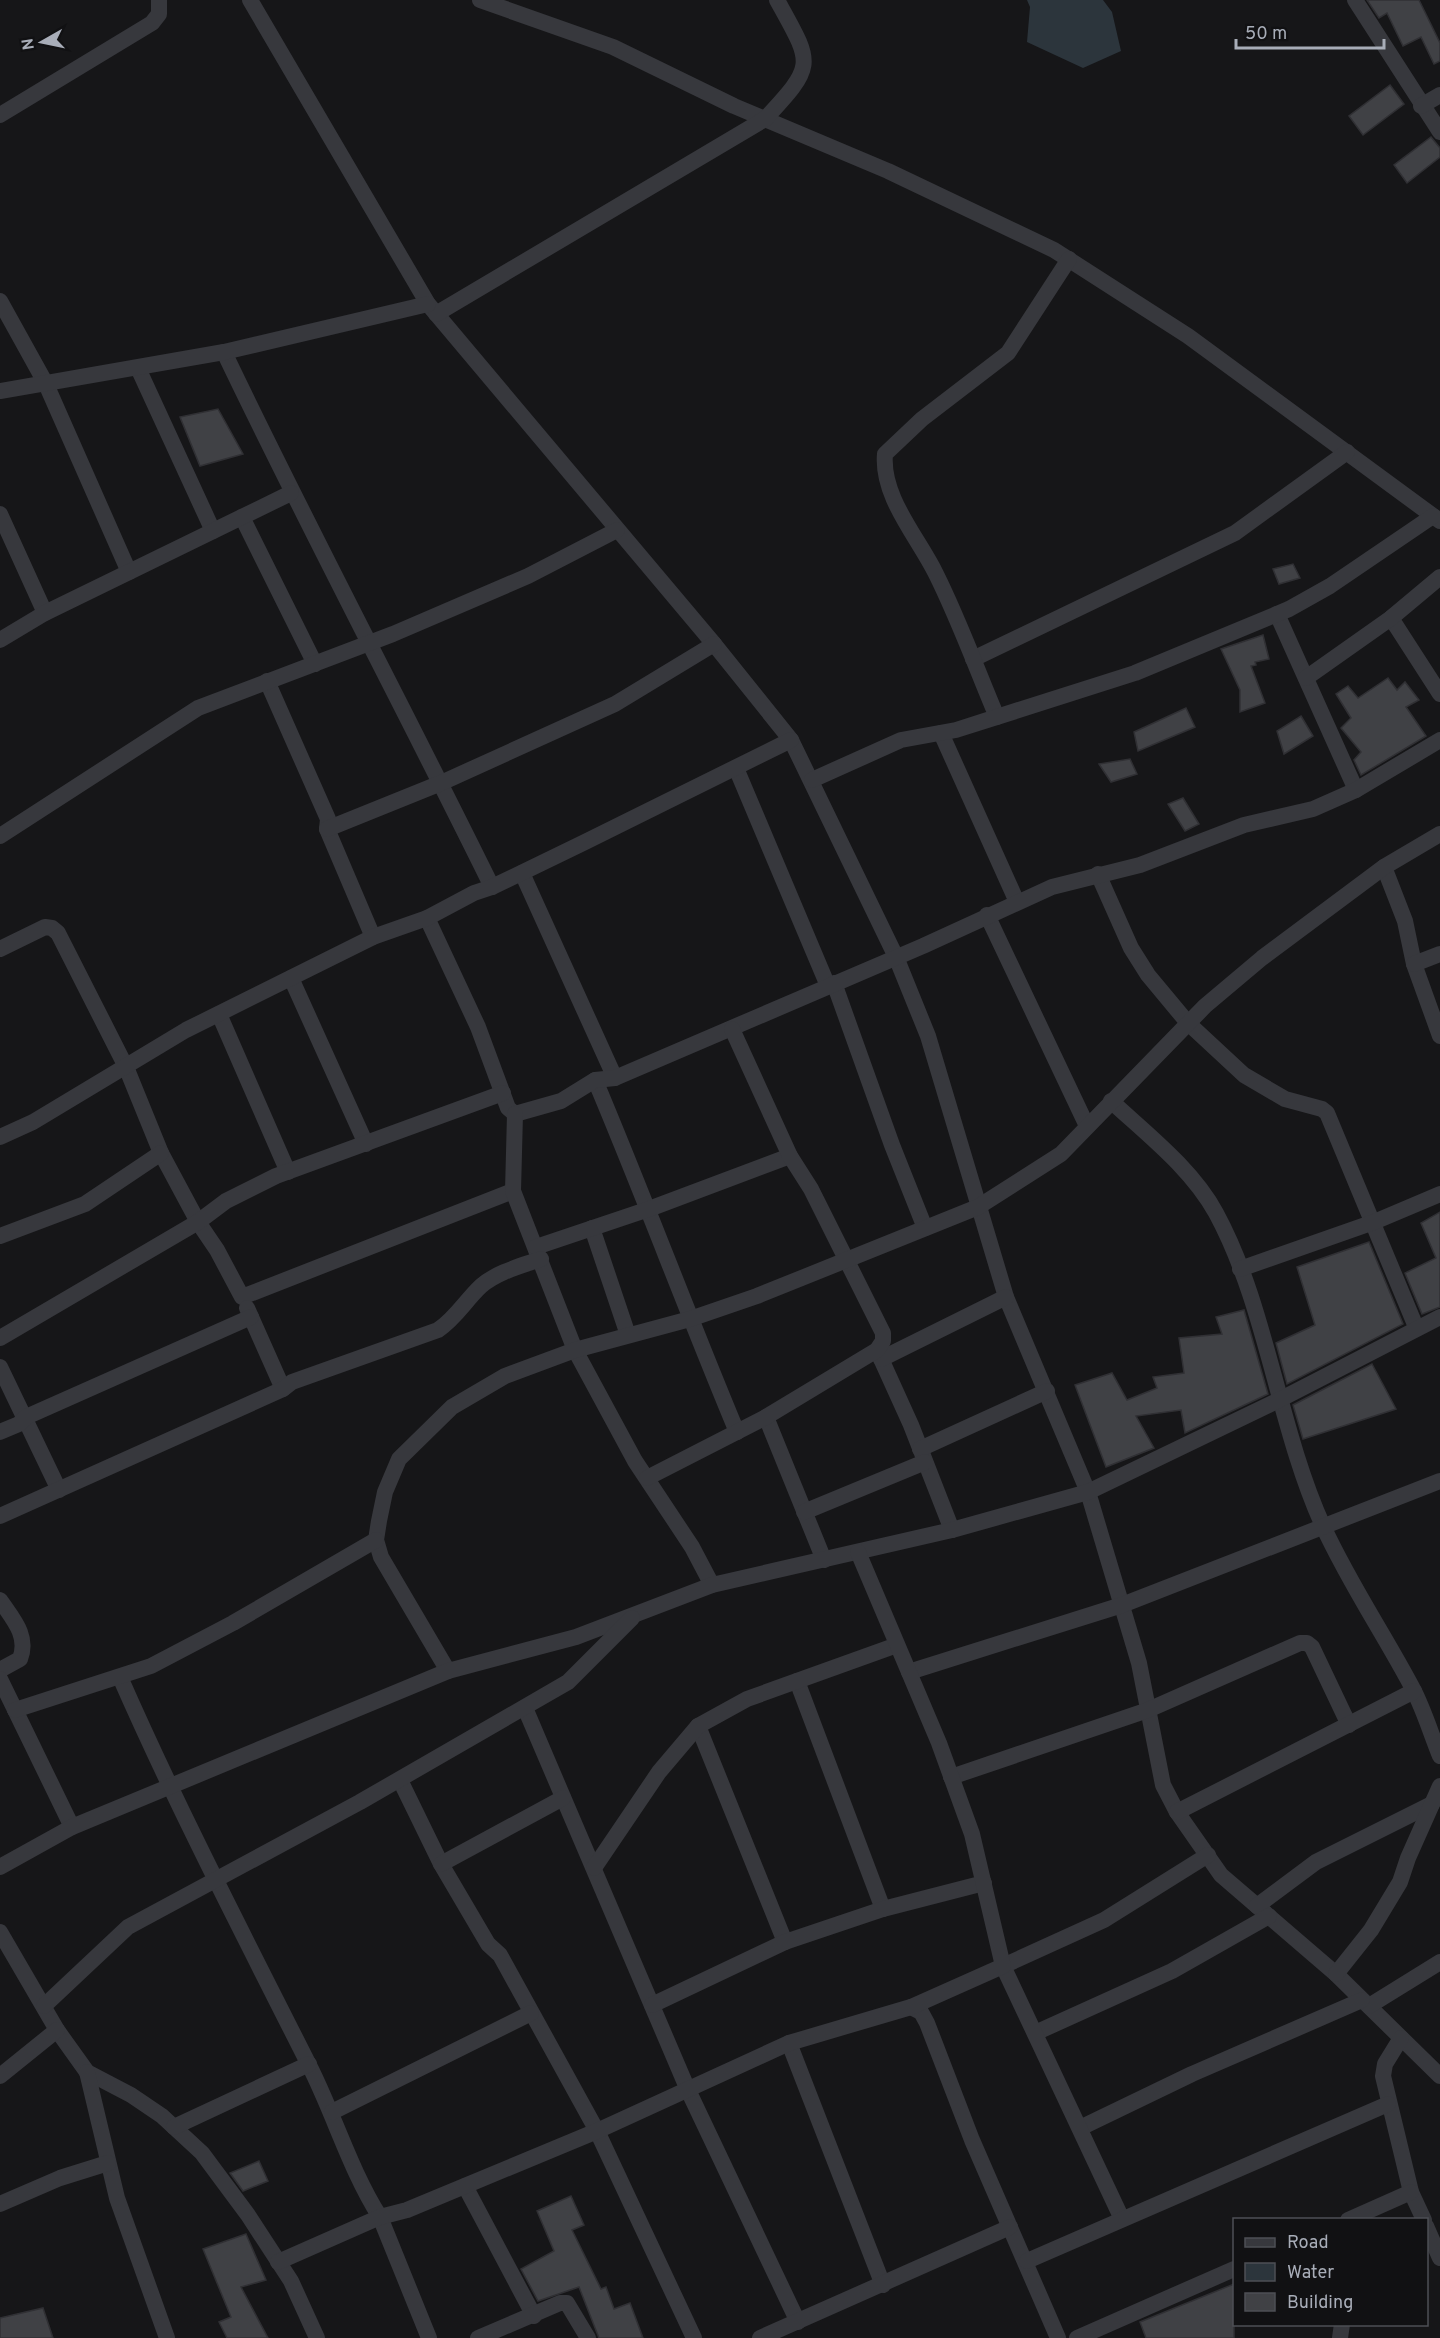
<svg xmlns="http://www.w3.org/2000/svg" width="1440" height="2338" viewBox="0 0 1440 2338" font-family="Overpass,sans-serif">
	<rect width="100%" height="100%" fill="#161618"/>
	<path fill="#2c353c" d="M1027 0H1103L1112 12 1121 51 1083 68 1027 42 1030 7Z"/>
	<g fill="#404145" stroke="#303034" stroke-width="1.5">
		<path d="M1367 0H1419L1440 43V61L1434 64 1421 37 1403 46 1387 13 1379 18Z"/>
		<path d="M1390 85 1404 104 1363 135 1349 116Z"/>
		<path d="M1431 137 1440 148V157L1407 183 1394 165Z"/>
		<path d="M218 409 243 454 200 466 180 417Z"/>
		<path d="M1293 564 1300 578 1279 584 1273 569Z"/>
		<path d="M1263 635 1269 659 1255 662 1256 665 1251 666 1265 703 1240 712V690L1221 649Z"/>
		<path d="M1388 678 1397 690 1405 682 1419 700 1406 707 1426 736 1361 775 1354 760 1361 752 1341 728 1351 718 1336 694 1348 686 1358 698Z"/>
		<path d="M1186 708 1195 727 1138 751 1134 732Z"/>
		<path d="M1301 716 1313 736 1284 754 1277 731Z"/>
		<path d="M1130 759 1137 774 1111 782 1099 764Z"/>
		<path d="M1183 798 1199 824 1185 831 1168 804Z"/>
		<path d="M1440 1212V1307L1422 1314 1405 1273 1436 1258 1421 1223Z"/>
		<path d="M1369 1242 1403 1324 1287 1384 1276 1343 1315 1325 1297 1267Z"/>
		<path d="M1244 1310 1268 1394 1185 1433 1181 1410 1136 1416 1154 1448 1106 1467 1075 1385 1112 1373 1127 1400 1157 1388 1153 1377 1184 1373 1179 1338 1222 1334 1216 1317Z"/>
		<path d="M1372 1364 1396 1409 1303 1439 1293 1405Z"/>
		<path d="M259 2161 268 2181 243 2191 230 2173Z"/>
		<path d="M571 2196 584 2225 572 2230 601 2289 606 2287 614 2309 630 2303 643 2338H599L579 2287 538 2301 521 2269 554 2251 537 2211Z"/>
		<path d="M246 2234 266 2280 241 2287 268 2338H227L219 2322 231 2317 203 2249Z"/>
		<path d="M1234 2284V2338H1146L1140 2322Z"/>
		<path d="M43 2308 53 2338H0V2318Z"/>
	</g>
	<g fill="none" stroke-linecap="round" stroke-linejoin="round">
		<g stroke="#37383d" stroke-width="16">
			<path d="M250 0 428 304 714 644 791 740 896 957 928 1036 1006 1297 1088 1492 1139 1663 1163 1785 1177 1812 1221 1875 1336 1974 1440 2076"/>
			<path d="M480 0 613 47 734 106 888 171 1054 250 1188 336 1440 521"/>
			<path d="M1355 0 1440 132"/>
			<path d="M1421 106 1440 95"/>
			<path d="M0 115 152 23 159 14V0"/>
			<path d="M0 301 46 384 129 572"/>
			<path d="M436 314 765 119C816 64 813 65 777 0"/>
			<path d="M224 352C310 532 404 708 492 887"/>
			<path d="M138 368 213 531"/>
			<path d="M0 391 224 352 428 304"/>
			<path d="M0 514 45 613"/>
			<path d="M242 517 315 664"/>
			<path d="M1277 614 1356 790"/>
			<path d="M1391 618 1440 694"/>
			<path d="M0 640 45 613 291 493"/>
			<path d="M973 659 1235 533 1347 452"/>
			<path d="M1306 678 1391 618 1440 577"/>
			<path d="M267 681 328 819 327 829 373 937"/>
			<path d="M997 717C977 670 959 620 936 574 918 537 881 497 885 454L922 419 1008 353 1069 259"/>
			<path d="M941 733 1017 902"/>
			<path d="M736 768 828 986"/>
			<path d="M812 780 901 740 956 730 1135 673 1289 609 1330 586 1433 516"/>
			<path d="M327 829 441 783 615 704 714 644"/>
			<path d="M0 836 198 708 393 634 528 576 617 530"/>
			<path d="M1384 867 1405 921 1414 964 1440 1036"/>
			<path d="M522 873 615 1078"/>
			<path d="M1098 874 1131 948 1148 975 1188 1023 1244 1075 1285 1099 1322 1109 1327 1113 1416 1327"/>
			<path d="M987 915 1087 1126"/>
			<path d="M427 918 478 1027 508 1108 515 1114"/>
			<path d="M0 949 45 927 52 928 58 933 126 1067 161 1153 198 1222 217 1250 242 1297 513 1191"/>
			<path d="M1414 964 1440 954"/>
			<path d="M291 978 366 1144"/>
			<path d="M834 983 892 1145 925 1228"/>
			<path d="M219 1014 288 1172"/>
			<path d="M595 1080C644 1196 688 1315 737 1432"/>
			<path d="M1111 1101C1148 1135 1192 1169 1216 1213 1267 1307 1278 1427 1323 1526 1349 1583 1384 1634 1413 1689 1424 1710 1431 1734 1440 1756"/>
			<path d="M515 1114 561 1101 595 1080 615 1078 923 946 1052 887 1140 865 1244 825 1313 809 1356 790 1440 740"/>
			<path d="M515 1114 513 1191 575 1350 635 1461 692 1547 712 1585"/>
			<path d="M0 1137 33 1122 186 1030 373 937 427 918 474 893 492 887 583 843 791 740"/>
			<path d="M592 1228 628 1335"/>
			<path d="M0 1236 85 1204 161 1153"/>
			<path d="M536 1247 649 1209 790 1156"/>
			<path d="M1240 1269 1374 1222 1440 1194"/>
			<path d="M247 1308 283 1389"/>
			<path d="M0 1338 198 1222 226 1201 276 1176 503 1093"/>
			<path d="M877 1350 911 1425 952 1530"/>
			<path d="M881 1359 1006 1297"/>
			<path d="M0 1367 59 1490"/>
			<path d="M766 1417 824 1560"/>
			<path d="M0 1432 19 1424 26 1417 251 1317"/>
			<path d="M920 1449 1047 1391"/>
			<path d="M647 1478 766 1417 877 1350 883 1341V1333L811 1189 790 1156 732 1029"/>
			<path d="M804 1512 925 1462"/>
			<path d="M0 1516 283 1389 292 1382 438 1330C456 1318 465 1301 481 1286 497 1272 521 1266 541 1259"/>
			<path d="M0 1600C13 1619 29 1636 20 1659L0 1670"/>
			<path d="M448 1671 381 1557 376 1540 379 1521 385 1492 399 1459 452 1407 505 1376 575 1350 690 1319 757 1296 978 1207 1061 1154 1205 1006 1262 958 1384 867 1440 834"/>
			<path d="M909 1672 1122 1605 1440 1481"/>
			<path d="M120 1677C178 1809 244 1936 309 2065 334 2114 350 2170 380 2217L429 2338"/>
			<path d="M0 1679 72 1827"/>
			<path d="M797 1681 883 1909"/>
			<path d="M525 1708 688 2090 798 2322"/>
			<path d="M15 1710 151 1666 233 1623 376 1540"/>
			<path d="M698 1726 785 1942"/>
			<path d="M951 1777 1148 1710 1300 1643H1307L1312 1647 1349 1725"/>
			<path d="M400 1780 441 1864 488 1944 500 1955 597 2131 694 2338"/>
			<path d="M1177 1812 1414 1691"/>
			<path d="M441 1864 563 1798"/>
			<path d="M0 1867 72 1827 448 1671 576 1637 712 1585 952 1530 1088 1492 1279 1400 1440 1317"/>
			<path d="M594 1868 659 1772 698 1726 747 1699 897 1645"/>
			<path d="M1257 1906 1316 1862 1432 1804"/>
			<path d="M0 1932 57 2030 87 2072 131 2095 162 2116 202 2153 248 2215 291 2281 317 2338"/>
			<path d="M1336 1974 1371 1930 1400 1882 1408 1858 1440 1786"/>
			<path d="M652 2005 785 1942 883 1909 984 1883"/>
			<path d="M44 2006 128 1927 360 1802 568 1682 632 1618"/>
			<path d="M1369 2006 1440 1962"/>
			<path d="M911 2007 921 2012 927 2023 972 2140 1058 2338"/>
			<path d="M1035 2033 1172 1971 1269 1916"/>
			<path d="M1401 2038 1385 2064 1383 2076 1411 2192 1424 2220"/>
			<path d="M789 2043 883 2285"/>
			<path d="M87 2072 117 2198 167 2338"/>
			<path d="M0 2076 57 2030"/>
			<path d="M332 2112 531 2013"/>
			<path d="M174 2127 309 2064"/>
			<path d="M1080 2128 1192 2074 1362 2000"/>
			<path d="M465 2186 534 2316"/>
			<path d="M0 2204 60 2178 108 2163"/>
			<path d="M1122 2219 1003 1966 1104 1920 1208 1855"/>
			<path d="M1348 2220 1411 2192"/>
			<path d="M1426 2226 1440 2258"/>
			<path d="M1027 2261 1388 2104"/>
			<path d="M278 2262 380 2217 407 2210 597 2131 789 2043 911 2007 1003 1966 972 1834 939 1743 858 1552"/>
			<path d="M478 2338 560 2303H567L588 2338"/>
			<path d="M760 2338 1010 2227"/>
			<path d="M1077 2338 1234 2269"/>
			<path d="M1340 2338 1342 2324"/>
		</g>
	</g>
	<rect x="1233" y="2218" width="195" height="108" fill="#111113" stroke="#4d4f55" stroke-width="1.5"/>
	<rect x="1245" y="2238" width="30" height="9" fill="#37383d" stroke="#4d4f55" stroke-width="1.5"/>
	<text x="1287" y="2248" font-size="18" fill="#a8adb8">Road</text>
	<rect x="1245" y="2263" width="30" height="18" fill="#2c353c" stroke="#4d4f55" stroke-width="1.5"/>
	<text x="1287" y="2278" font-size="18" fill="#a8adb8">Water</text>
	<rect x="1245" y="2293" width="30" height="18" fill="#404145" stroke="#4d4f55" stroke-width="1.5"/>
	<text x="1287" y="2308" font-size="18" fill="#a8adb8">Building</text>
	<g transform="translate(42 42) rotate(261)" stroke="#111113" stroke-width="4.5" paint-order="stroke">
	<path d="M0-4.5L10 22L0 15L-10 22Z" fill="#a8adb8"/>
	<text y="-9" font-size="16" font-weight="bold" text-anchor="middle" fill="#a8adb8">N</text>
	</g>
	<path d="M1236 39v9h148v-9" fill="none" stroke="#a8adb8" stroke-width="3"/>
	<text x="1245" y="39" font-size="18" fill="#a8adb8" stroke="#111113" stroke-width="4.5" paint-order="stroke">50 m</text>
</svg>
